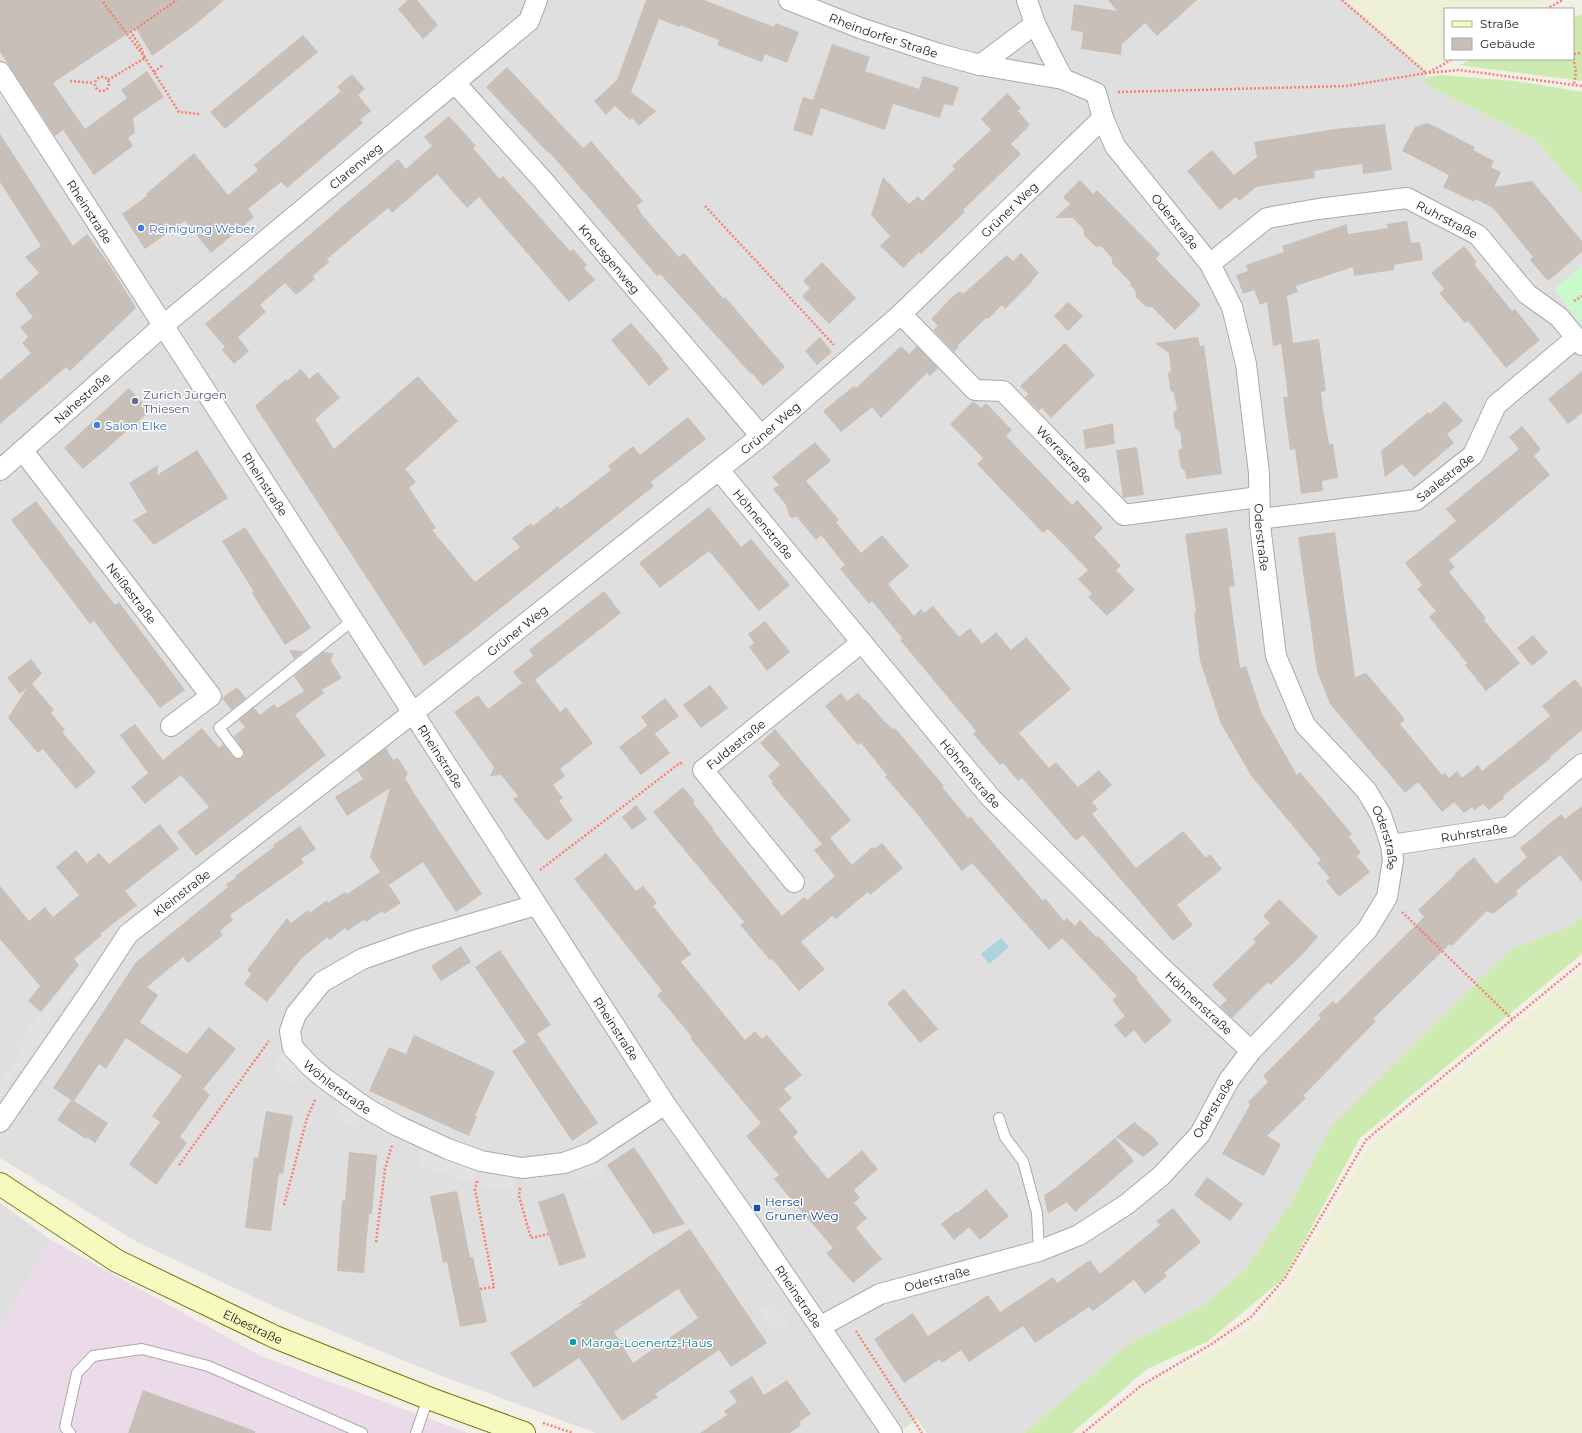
<svg xmlns="http://www.w3.org/2000/svg" width="1582" height="1433" viewBox="0 0 1582 1433" font-family="Montserrat,sans-serif">
	<rect width="100%" height="100%" fill="#f2efe9"/>
	<g fill="#e0dfdf">
		<path d="M0 0H1344L1426 70V84L1536 140 1582 194V917L1570 926 1510 950 1332 1125 1291 1202 1245 1270 1205 1304 1130 1343 1024 1433H927L917 1419 898 1433H596L439 1375 286 1312 137 1242 0 1158Z"/>
		<path d="M0 1203 51 1240 0 1327Z"/>
	</g>
	<path fill="#ebdbe8" d="M51 1240 261 1356 468 1433H0V1327Z"/>
	<g fill="#eef0d5">
		<path d="M1344 0H1548L1532 9H1445V59L1426 70Z"/>
		<path d="M1582 971V1433H1092L1146 1388 1216 1350 1259 1320 1289 1282 1371 1144Z"/>
	</g>
	<g fill="#cdebb0">
		<path d="M1582 14V81L1459 65 1473 59H1573V18Z"/>
		<path d="M1441 75 1516 81 1582 92V194L1536 140 1425 84 1427 77Z"/>
		<path d="M1582 917V954L1360 1138 1284 1278 1207 1342 1147 1369 1072 1433H1024L1130 1343 1205 1304 1245 1270 1291 1202 1332 1125 1510 950 1570 926Z"/>
	</g>
	<path fill="#c8facc" d="M1582 266V325L1554 289Z"/>
	<g fill="#e2e2e2">
		<path d="M1 93 10 107 0 114V94Z"/>
		<path d="M80 966 85 973 0 1097V1082L23 1052 15 1045Z"/>
		<path d="M283 1048 288 1055 302 1068 292 1085 273 1069Z"/>
		<path d="M342 1101 364 1114 356 1129 335 1118Z"/>
		<path d="M421 1145 477 1165 473 1183 420 1166Z"/>
		<path d="M597 1158 605 1172 583 1180 574 1167Z"/>
		<path d="M483 1168 514 1172 515 1190 480 1186Z"/>
		<path d="M773 1301 788 1324 775 1333 760 1310Z"/>
	</g>
	<path fill="#aad3df" d="M1001 938 1009 947 989 964 981 954Z"/>
	<g fill="#c7bfb8" fill-rule="evenodd">
		<path d="M0 0H224L195 25 152 56 136 28 53 83 85 129 127 98 121 90 147 71 164 97 133 118 135 133 128 138 133 146 94 175 63 130 55 136 0 52Z"/>
		<path d="M408 0H417L438 25 423 39 398 9Z"/>
		<path d="M646 0H704L774 27 776 23 799 32 787 63 765 54 762 62 717 45 719 40 680 25 679 27 659 19 631 92 656 111 639 126 632 118 630 120 615 106 606 115 594 101 617 80Z"/>
		<path d="M1108 0H1197L1157 36 1145 23 1122 44 1121 55 1081 49 1083 32 1071 30 1074 4 1117 11Z"/>
		<path d="M303 35 318 52 225 129 210 112Z"/>
		<path d="M832 44 870 57 865 71 919 89 923 76 959 87 953 106 944 104 940 118 893 104 885 130 821 108 812 136 793 130 803 97 813 100Z"/>
		<path d="M507 67 583 148 591 141 643 201 637 206 642 215 679 257 684 253 724 299 725 297 785 367 763 386 752 373 751 374 660 274 657 276 549 152 548 153 486 87Z"/>
		<path d="M352 74 365 89 358 95 371 111 360 120 363 123 287 188 281 182 248 209 254 217 211 253 185 221 145 249 122 214 147 196 146 194 194 153 228 195 258 170 254 165 341 91 337 87Z"/>
		<path d="M1007 93 1021 108 1018 111 1030 125 1011 144 1021 154 963 210 965 212 921 254 919 252 903 268 880 246 890 236 871 215 883 177 909 204 918 196 922 201 955 169 952 166 991 130 981 119Z"/>
		<path d="M449 116 476 146 473 148 500 179 503 176 570 251 573 249 587 265 584 268 595 280 569 302 479 197 467 208 437 174 392 213 388 208 327 259 329 262 313 276 315 279 296 295 285 283 260 305 266 312 238 337 249 351 234 364 222 350 225 347 205 324 398 159 406 169 432 146 424 137Z"/>
		<path d="M1428 123 1475 147 1473 150 1494 161 1491 167 1501 172 1494 187 1532 181 1582 241V252L1548 281 1530 260 1533 257 1493 208 1475 199 1474 202 1443 187 1449 175 1402 151 1415 127Z"/>
		<path d="M1385 124 1392 170 1363 174 1362 164 1314 171 1315 178 1256 187 1239 201 1236 197 1220 210 1187 171 1212 150 1234 175 1257 157 1254 142 1335 129Z"/>
		<path d="M0 134 73 246 87 234 109 264 136 308 70 371 66 367 0 424V380L31 353 22 343 28 337 20 327 33 317 15 294 39 273 25 257 41 246 0 182Z"/>
		<path d="M1080 180 1093 194 1097 190 1160 254 1156 259 1201 305 1175 330 1152 307H1146L1136 297 1135 290 1130 285 1131 283 1112 263V258L1101 246 1096 247 1084 235V230L1073 218H1055L1070 204 1063 197Z"/>
		<path d="M1407 221 1411 243 1420 242 1423 260 1394 265V270L1354 276 1353 267 1296 286 1298 292 1287 296 1293 343H1292L1319 339 1326 391 1321 392 1323 409 1329 444H1333L1338 478 1322 481 1323 491 1301 494 1295 449 1290 450 1283 397H1288L1281 344 1273 346 1267 302 1260 305 1254 290 1243 294 1236 275 1248 271 1246 265 1284 252 1282 246 1347 224 1348 234 1388 228 1387 224Z"/>
		<path d="M1464 246 1477 262 1474 264 1512 311 1515 309 1540 340 1506 368 1468 321 1465 323 1439 293 1444 289 1431 273Z"/>
		<path d="M1021 253 1039 273 1032 280 1033 281 1005 309 1002 305 988 319 986 318 957 346 959 347 954 352 933 330 938 326 931 319 952 297 960 291 963 294 1007 255 1013 261Z"/>
		<path d="M822 262 856 298 829 324 802 296 810 288 803 281Z"/>
		<path d="M1068 302 1083 316 1068 331 1054 316Z"/>
		<path d="M631 323 663 359 662 360 669 369 649 386 611 340Z"/>
		<path d="M820 337 832 352 817 365 805 351Z"/>
		<path d="M1198 337 1200 346 1204 345 1222 474 1186 479 1185 471 1181 468 1178 451 1182 448 1180 432 1175 428 1173 413 1177 409 1174 393 1170 390 1168 373 1171 370 1169 353 1155 343Z"/>
		<path d="M1065 343 1095 375 1051 418 1042 408 1039 411 1025 397 1028 394 1020 386Z"/>
		<path d="M901 346 909 354 917 346 938 368 930 376 927 373 881 418 872 407 841 432 823 411 854 386 856 388Z"/>
		<path d="M301 369 309 379 318 372 340 398 315 419 334 449 418 376 458 421 405 469 416 482 409 488 436 528 432 530 475 582 520 547 512 538 531 523 533 526 558 506 560 509 611 470 608 466 633 446 640 455 688 417 706 439 651 482 654 486 453 646 424 666 255 406 286 379 287 381Z"/>
		<path d="M1582 371V413L1568 424 1548 399Z"/>
		<path d="M129 388 150 411 83 469 64 448Z"/>
		<path d="M973 401 981 408 986 403 1012 430 1006 436 1072 505 1077 500 1103 528 1094 537 1121 566 1116 570 1135 590 1107 616 1088 597 1092 594 1078 579 1088 570 1048 529 1043 533 1017 506 977 464 983 458 950 424Z"/>
		<path d="M1445 401 1463 421 1447 434 1454 443 1414 477 1402 464 1385 477 1381 451 1428 412 1430 414Z"/>
		<path d="M1113 423 1115 444 1085 449 1083 430Z"/>
		<path d="M1522 426 1541 449 1534 456 1550 475 1449 560 1455 567 1449 572 1486 618 1484 620 1520 663 1486 691 1465 665 1467 663 1429 617 1436 611 1417 589 1422 585 1405 563 1456 521 1446 509 1519 449 1509 437Z"/>
		<path d="M815 442 831 461 806 481 839 520 836 522 861 553 882 535 909 566 888 584 914 616 921 609 924 613 933 606 959 637 970 628 982 644 996 632 1011 650 1026 637 1071 689 1019 733 1049 768 1056 762 1078 787 1099 770 1112 785 1092 802 1098 809 1092 814 1136 868 1183 831 1206 858 1210 854 1222 869 1177 905 1193 925 1173 941 1083 835 1076 841 1022 778 1018 781 1003 763 1000 765 973 734 976 731 900 640 902 638 872 601 869 604 840 569 845 565 821 535 816 540 797 517 790 518 786 505 773 489 779 485 772 477Z"/>
		<path d="M1137 447 1144 495 1123 498 1116 450Z"/>
		<path d="M197 450 228 498 154 545 133 520 147 512 129 483 158 465 157 475Z"/>
		<path d="M36 501 115 605 119 602 185 690 160 708 94 621 90 624 11 520Z"/>
		<path d="M709 507 741 547 751 539 790 585 759 611 709 551 660 588 639 563Z"/>
		<path d="M245 527 311 628 285 645 252 593 254 592 222 541Z"/>
		<path d="M1227 528 1235 586 1229 587 1240 668 1246 666 1261 712 1297 775 1300 772 1352 834 1349 837 1361 853 1357 856 1370 872 1339 897 1326 881 1330 878 1317 863 1321 860 1252 777 1221 724 1200 661 1194 613 1196 612 1185 534Z"/>
		<path d="M1335 532 1355 677 1366 673 1399 712 1405 720 1400 724 1442 775 1445 773 1449 778 1457 771 1462 778 1478 765 1482 771 1550 716 1542 706 1575 679 1582 688V730L1550 757 1551 758 1503 796 1504 798 1489 810 1483 804 1475 810 1472 807 1464 813 1454 802 1442 812 1418 782 1405 793 1330 704 1317 671 1298 537Z"/>
		<path d="M604 591 621 613 535 680 560 712 566 707 593 743 560 769 565 776 553 785 563 798 559 801 573 820 547 841 513 799 518 796 501 775 490 776 494 767 454 712 478 695 488 709 522 683 513 672 533 656 529 650Z"/>
		<path d="M765 621 790 652 767 671 749 647 754 643 748 634Z"/>
		<path d="M1533 635 1548 653 1532 666 1517 648Z"/>
		<path d="M289 650 304 651 294 659Z"/>
		<path d="M323 652 333 653 331 661 342 678 322 690 324 693 295 715 326 755 196 856 177 832 209 807 181 775 145 804 131 787 148 773 120 735 135 724 163 760 202 728 219 748 223 744 233 757 239 759 244 756V752L234 736 245 727 239 720 254 708 260 715 274 704 277 708 304 691 294 676Z"/>
		<path d="M31 659 42 673 32 684 54 710 51 713 65 730 62 732 96 772 76 789 43 749 38 753 8 718 27 688 20 694 7 678Z"/>
		<path d="M710 685 728 708 701 728 683 705Z"/>
		<path d="M237 687 246 698 231 710 222 698Z"/>
		<path d="M841 693 847 701 858 693 864 700 865 699 885 722 893 729 895 728 944 786 942 787 968 818 970 816 1043 901 1045 898 1064 921 1067 918 1075 926 1080 920 1096 937 1098 936 1138 978 1136 979 1172 1021 1145 1044 1134 1030 1125 1038 1114 1025 1125 1016 1112 1000 1117 996 1062 938 1049 950 972 863 962 871 914 810 885 777 887 775 861 743 858 745 825 706Z"/>
		<path d="M665 698 679 716 654 734 641 717Z"/>
		<path d="M648 725 670 753 641 775 619 747Z"/>
		<path d="M775 729 851 820 830 838 852 865 872 847 874 849 882 843 903 868 870 895 868 892 836 919 832 916 801 942 825 969 799 991 772 959 770 960 740 925 744 922 653 812 683 787 695 801 693 803 713 828 712 829 782 916 804 897 807 900 835 876 814 850 822 844 771 783 773 782 768 776 780 765 760 743Z"/>
		<path d="M386 748 393 760 398 758 408 774 405 778 417 798 482 894 456 912 423 862 389 885 370 857 390 788 347 816 335 797 363 779 357 770Z"/>
		<path d="M636 805 647 819 632 830 622 817Z"/>
		<path d="M1582 806V882L1560 855 1516 891 1518 894 1493 914 1487 911 1452 946 1450 944 1373 1019 1376 1021 1303 1096 1306 1098 1267 1136 1281 1144 1264 1176 1222 1154 1250 1105 1248 1102 1268 1082 1263 1076 1321 1018 1318 1015 1333 1001 1336 1004 1340 1000 1424 917 1418 910 1455 875 1454 874 1474 857 1496 884 1527 857 1520 848 1561 814 1565 819Z"/>
		<path d="M160 824 179 849 125 891 137 905 100 934 101 936 74 959 79 965 41 1012 28 1001 40 986 0 939V886L29 921 45 907 53 917 79 895 56 867 68 857 76 850 87 863 99 853 109 864Z"/>
		<path d="M300 826 316 849 301 859 304 863 230 915 233 920 220 931 223 935 188 963 183 957 147 987 158 995 140 1022 154 1032 187 1054 209 1027 236 1049 203 1089 210 1095 180 1137 187 1143 156 1185 129 1164 160 1122 152 1116 182 1076 126 1038 106 1069 99 1064 74 1101 108 1123 95 1143 87 1137 86 1139 57 1120 71 1100 53 1088 136 962 228 887 226 884 236 878 235 876 274 847 273 845Z"/>
		<path d="M606 853 636 891 643 886 657 903 653 906 691 954 681 962 745 1040 755 1031 762 1039 767 1035 802 1075 784 1089 792 1098 779 1109 798 1132 793 1137 828 1179 862 1150 878 1169 854 1190 860 1198 854 1203 867 1218 856 1228 882 1259 853 1283 826 1253 833 1248 774 1179 779 1175 746 1136 761 1123 690 1038 692 1037 657 995 662 991 574 879Z"/>
		<path d="M380 872 401 903 384 914 382 911 366 922 364 920 347 931 345 928 330 940 327 937 302 958 267 1002 244 984 251 974 247 970 287 918 291 923 308 910 310 913 327 900 328 903 345 892 347 894Z"/>
		<path d="M1279 899 1318 937 1302 955 1270 985 1268 982 1232 1018 1220 1006 1227 1000 1212 985 1256 942 1253 939 1270 923 1263 916Z"/>
		<path d="M461 946 471 962 441 981 431 966Z"/>
		<path d="M500 950 551 1025 537 1034 598 1123 572 1141 512 1051 526 1042 475 967Z"/>
		<path d="M904 989 938 1029 920 1043 887 1003Z"/>
		<path d="M414 1035 495 1072 475 1116 477 1117 469 1136 369 1091 389 1047 406 1054Z"/>
		<path d="M266 1111 293 1116 283 1174 279 1173 271 1231 245 1228 254 1157 258 1158Z"/>
		<path d="M1134 1122 1152 1136 1159 1144 1143 1157 1116 1137Z"/>
		<path d="M1115 1138 1134 1161 1075 1212 1067 1202 1048 1214 1044 1195 1055 1188Z"/>
		<path d="M634 1147 653 1175 685 1224 653 1234 607 1165Z"/>
		<path d="M349 1152 377 1155 372 1214H369L364 1273 337 1271 342 1200 345 1201Z"/>
		<path d="M1207 1177 1243 1204 1230 1221 1194 1195Z"/>
		<path d="M986 1189 1009 1216 980 1240 969 1227 954 1240 941 1224 956 1212 957 1213Z"/>
		<path d="M457 1191 470 1257H473L487 1322 460 1327 447 1262 443 1263 430 1196Z"/>
		<path d="M564 1193 586 1257 559 1266 538 1202Z"/>
		<path d="M1173 1208 1201 1242 1164 1273 1167 1276 1145 1294 1134 1280 1093 1311 1089 1307 1035 1343 1023 1326 969 1362 961 1350 942 1363 940 1359 904 1383 874 1339 913 1313 928 1336 988 1295 1000 1312 1053 1277 1057 1283 1090 1260 1100 1274 1160 1225 1156 1221Z"/>
		<path d="M690 1229 767 1343 731 1367 719 1350 655 1394 658 1397 622 1421 579 1358 534 1388 510 1353 584 1303 578 1304ZM678 1289 698 1318 633 1363 614 1332Z"/>
		<path d="M752 1376 764 1395 787 1380 811 1414 799 1422 801 1425 790 1433H700L727 1415 724 1411 737 1402 729 1391Z"/>
		<path d="M143 1390 255 1431V1433H128Z"/>
	</g>
	<g fill="none" stroke-linecap="round" stroke-linejoin="round">
		<g stroke="#a9a9a9" stroke-width="12">
			<g id="service">
				<path d="M238 753 219 728 353 620"/>
				<path d="M999 1118 1005 1137 1023 1161 1037 1213 1039 1251"/>
				<path d="M70 1433 65 1427 77 1373 93 1356 142 1349 208 1366 362 1433"/>
				<path d="M416 1433 428 1398"/>
			</g>
		</g>
		<g stroke="#a9a9a9" stroke-width="22">
			<g id="minor">
				<path id="s1" d="M789 0 860 28 939 54 980 65 1063 79 1096 93 1103 118 1115 146 1210 264 1232 307 1246 364 1259 473 1260 525 1276 656 1305 725 1366 790 1381 815 1391 845 1393 860 1387 897 1367 930 1251 1051 1229 1080 1200 1134 1161 1176 1127 1204 1079 1235 1039 1251 880 1294 821 1326"/>
				<path d="M1027 0 1035 24 1063 79"/>
				<path d="M980 65 1035 24"/>
				<path id="s2" d="M0 72 665 1104 743 1214 892 1433"/>
				<path id="s3" d="M455 83 541 178 761 436"/>
				<path id="s4" d="M1210 264 1267 218 1318 209 1407 198 1478 235 1527 294 1559 317 1582 345"/>
				<path id="s5" d="M901 314 975 390 1003 391 1124 515 1259 497"/>
				<path id="s6" d="M23 451 211 696 171 726"/>
				<path id="s7" d="M0 470 164 325 529 21 537 0"/>
				<path id="s8" d="M719 470 990 797 1160 966 1251 1051"/>
				<path id="s9" d="M1260 519 1416 500 1473 455 1496 405 1576 338"/>
				<path id="s10" d="M1391 845 1509 827 1582 764"/>
				<path id="s11" d="M794 882 703 770 862 642"/>
				<path id="s12" d="M536 905 416 940 362 959 322 982 296 1014 290 1031 293 1048 311 1067 324 1078 366 1108 398 1126 448 1149 481 1161 522 1168 564 1163 591 1153 665 1104"/>
				<path id="s13" d="M0 1122 90 992 128 934 414 712 761 436 901 314 1103 118"/>
			</g>
		</g>
		<g stroke="#707d05" stroke-width="24">
			<g id="secondary">
				<path id="s14" d="M0 1184 117 1261 275 1337 428 1398 524 1433"/>
			</g>
		</g>
		<g stroke="#fa8072" stroke-width="2.5" stroke-dasharray="2 2" stroke-linecap="butt">
			<path d="M1342 0 1426 73"/>
			<path d="M103 2 145 58 179 112 199 114"/>
			<path d="M1546 9 1563 0"/>
			<path d="M1573 54 1576 72 1574 85"/>
			<path d="M1574 54 1582 53"/>
			<path d="M154 72 163 65"/>
			<path d="M1429 72 1453 59"/>
			<circle cx="102" cy="84" r="7"/>
			<path d="M108 80 145 58 141 48 131 32 177 0"/>
			<path d="M70 81 94 83"/>
			<path d="M1118 92 1346 86 1427 73 1459 70 1582 86"/>
			<path d="M705 206 834 345"/>
			<path d="M1574 301 1582 296"/>
			<path d="M540 870 680 763 684 764"/>
			<path d="M1402 912 1512 1019"/>
			<path d="M179 1165 269 1041"/>
			<path d="M477 1181 475 1189 494 1287 480 1289"/>
			<path d="M520 1188 519 1196 531 1238 548 1234"/>
			<path d="M284 1205 307 1118 316 1098"/>
			<path d="M376 1242 385 1169 392 1145"/>
			<path d="M856 1331 922 1433"/>
			<path d="M543 1423 573 1433"/>
			<path d="M1083 1433 1142 1385 1210 1345 1251 1317 1285 1278 1366 1140 1582 962"/>
		</g>
		<use href="#service" stroke="#fff" stroke-width="10"/>
		<use href="#minor" stroke="#fff" stroke-width="20"/>
		<use href="#secondary" stroke="#f7fabf" stroke-width="22"/>
	</g>
	<g fill="#3f7fe0" stroke="#fff" stroke-width="1.5">
		<circle cx="141" cy="228" r="4"/>
		<circle cx="97" cy="425" r="4"/>
	</g>
	<circle fill="#5c6f8a" stroke="#fff" stroke-width="1.5" cx="135" cy="401" r="4"/>
	<rect fill="#1a4fb4" stroke="#fff" stroke-width="1.5" x="753" y="1204" width="8" height="8" rx="2"/>
	<circle fill="#0f9aa8" stroke="#fff" stroke-width="1.5" cx="573" cy="1342" r="4"/>
	<g text-anchor="middle" dominant-baseline="central" stroke-width="3" stroke-linejoin="round" paint-order="stroke">
		<g font-size="12" fill="#222" stroke="#fff">
			<text stroke="none"><textPath href="#s1" startOffset="101">Rheindorfer Straße</textPath></text>
			<text stroke="none"><textPath href="#s7" startOffset="468">Clarenweg</textPath></text>
			<text stroke="none"><textPath href="#s13" startOffset="1369">Grüner Weg</textPath></text>
			<text stroke="none"><textPath href="#s2" startOffset="166">Rheinstraße</textPath></text>
			<text stroke="none"><textPath href="#s4" startOffset="260">Ruhrstraße</textPath></text>
			<text stroke="none"><textPath href="#s1" startOffset="475">Oderstraße</textPath></text>
			<text stroke="none"><textPath href="#s3" startOffset="234">Kneusgenweg</textPath></text>
			<text stroke="none"><textPath href="#s7" startOffset="109">Nahestraße</textPath></text>
			<text stroke="none"><textPath href="#s13" startOffset="1045">Grüner Weg</textPath></text>
			<text stroke="none"><textPath href="#s5" startOffset="222">Werrastraße</textPath></text>
			<text stroke="none"><textPath href="#s9" startOffset="194">Saalestraße</textPath></text>
			<text stroke="none"><textPath href="#s2" startOffset="490">Rheinstraße</textPath></text>
			<text stroke="none"><textPath href="#s8" startOffset="70">Höhnenstraße</textPath></text>
			<text stroke="none"><textPath href="#s1" startOffset="811">Oderstraße</textPath></text>
			<text stroke="none"><textPath href="#s6" startOffset="179">Neißestraße</textPath></text>
			<text stroke="none"><textPath href="#s13" startOffset="721">Grüner Weg</textPath></text>
			<text stroke="none"><textPath href="#s11" startOffset="186">Fuldastraße</textPath></text>
			<text stroke="none"><textPath href="#s2" startOffset="814">Rheinstraße</textPath></text>
			<text stroke="none"><textPath href="#s8" startOffset="394">Höhnenstraße</textPath></text>
			<text stroke="none"><textPath href="#s10" startOffset="84">Ruhrstraße</textPath></text>
			<text stroke="none"><textPath href="#s1" startOffset="1147">Oderstraße</textPath></text>
			<text stroke="none"><textPath href="#s13" startOffset="295">Kleinstraße</textPath></text>
			<text stroke="none"><textPath href="#s8" startOffset="718">Höhnenstraße</textPath></text>
			<text stroke="none"><textPath href="#s2" startOffset="1138">Rheinstraße</textPath></text>
			<text stroke="none"><textPath href="#s12" startOffset="364">Wöhlerstraße</textPath></text>
			<text transform="translate(1213 1108) rotate(-59)">Oderstraße</text>
			<text transform="translate(937 1279) rotate(-15)">Oderstraße</text>
			<text stroke="none"><textPath href="#s2" startOffset="1462">Rheinstraße</textPath></text>
			<text stroke="none"><textPath href="#s14" startOffset="291">Elbestraße</textPath></text>
		</g>
		<g font-size="12" fill="#366cbe" stroke="#fff" text-anchor="start">
			<text x="149" y="228">Reinigung Weber</text>
			<text x="105" y="425">Salon Elke</text>
		</g>
		<g font-size="12" fill="#4e5e75" stroke="#fff" text-anchor="start">
			<text x="143" y="394">Zurich Jürgen<tspan x="143" dy="14">Thiesen</tspan></text>
		</g>
		<g font-size="12" fill="#164399" stroke="#fff" text-anchor="start">
			<text x="765" y="1201">Hersel<tspan x="765" dy="14">Grüner Weg</tspan></text>
		</g>
		<g font-size="12" fill="#0d838f" stroke="#fff" text-anchor="start">
			<text x="581" y="1342">Marga-Loenertz-Haus</text>
		</g>
	</g>
	<rect x="1444" y="8" width="130" height="52" fill="#ffffff" stroke="#a7a7a7"/>
	<rect x="1452" y="21" width="20" height="6" fill="#f7fabf" stroke="#a7a7a7"/>
	<text x="1480" y="28" font-size="12" fill="#222222">Straße</text>
	<rect x="1452" y="38" width="20" height="12" fill="#c7bfb8" stroke="#a7a7a7"/>
	<text x="1480" y="48" font-size="12" fill="#222222">Gebäude</text>
</svg>
